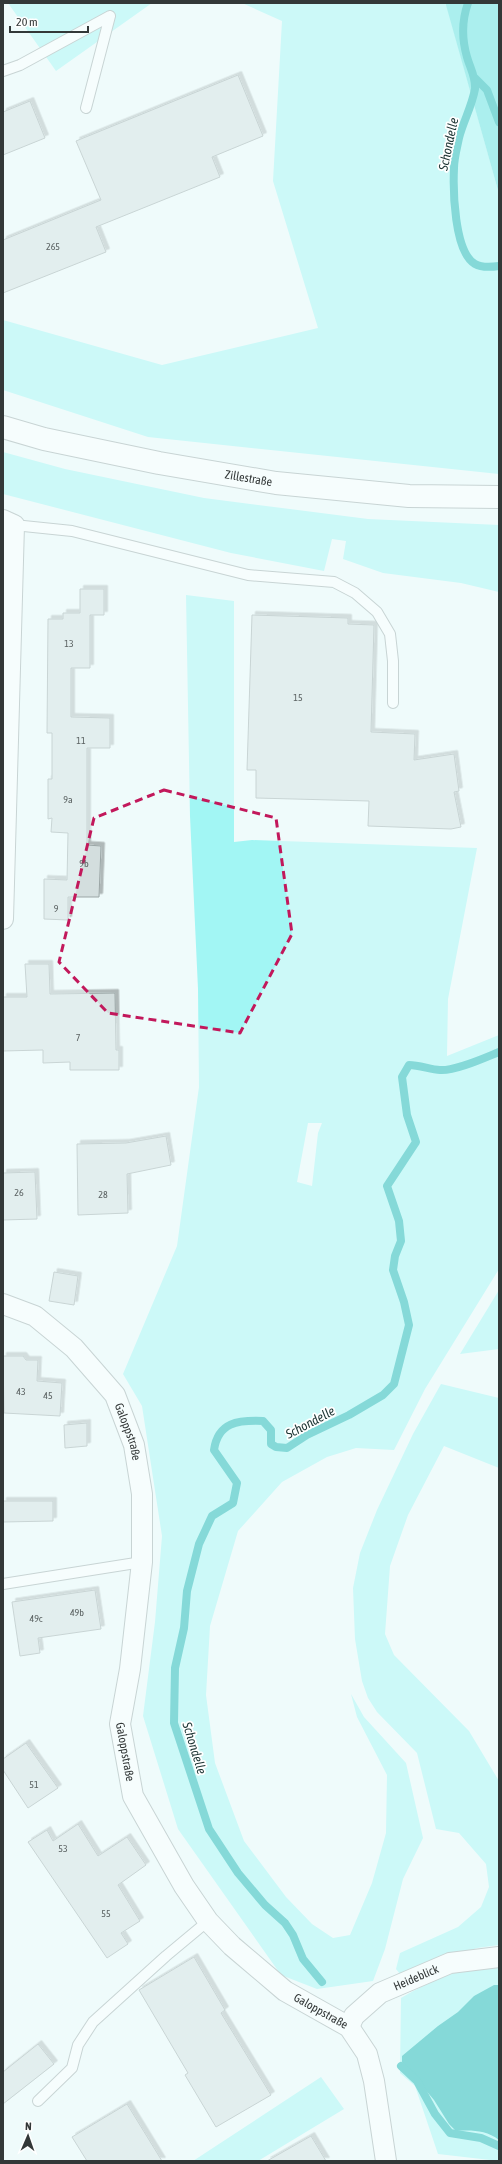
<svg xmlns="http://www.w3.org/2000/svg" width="502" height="2164" viewBox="0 0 502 2164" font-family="'Asap Condensed',sans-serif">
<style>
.green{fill:#a2f6f4;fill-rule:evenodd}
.forest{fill:#5ae0dd}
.water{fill:#05afad}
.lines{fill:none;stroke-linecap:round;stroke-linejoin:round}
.stream{stroke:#05afad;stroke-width:8}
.building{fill:#d3dede;stroke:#9ba6a6;filter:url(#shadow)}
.lane-casing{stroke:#9aa5a5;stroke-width:12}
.street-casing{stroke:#9aa5a5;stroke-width:22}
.secondary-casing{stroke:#9aa5a5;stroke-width:24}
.lane{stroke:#fff;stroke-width:10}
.street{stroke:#fff;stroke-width:20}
.secondary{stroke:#fff;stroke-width:22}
.marked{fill:none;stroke:#c2185b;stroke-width:3;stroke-dasharray:8 5;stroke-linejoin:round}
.labels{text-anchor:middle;stroke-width:3.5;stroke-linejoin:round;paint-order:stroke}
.number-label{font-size:10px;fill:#5b6262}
.street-label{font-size:12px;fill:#333838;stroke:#fff}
.water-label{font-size:13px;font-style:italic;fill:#1d3534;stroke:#fff}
</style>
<defs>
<filter id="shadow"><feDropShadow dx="3.5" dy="-3.5" stdDeviation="0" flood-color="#0004"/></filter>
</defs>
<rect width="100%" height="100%" fill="#effbfb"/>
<!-- green -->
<path class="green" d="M 8,3 L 152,3 L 56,71 Z
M 242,3 L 446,3 L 499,194 L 499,474 L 148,437 L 3,390 L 3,320 L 162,365 L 318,328 L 273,181 L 282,21 Z
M 3,452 L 65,469 L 204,498 L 368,519 L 499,525 L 499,592 L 461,583 L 383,573 L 343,559 L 346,541 L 332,539 L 324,571 L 231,553 L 3,494 Z
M 186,595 L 234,601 L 234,842 L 252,840 L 477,848 L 448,999 L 447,1056 L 499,1035 L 499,1269 L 425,1389 L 394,1450 L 356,1448 L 327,1457 L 282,1482 L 238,1531 L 210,1626 L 206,1695 L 215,1763 L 244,1841 L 286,1897 L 312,1924 L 333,1938 L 350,1935 L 372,1883 L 386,1833 L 387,1775 L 357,1717 L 351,1694 L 364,1717 L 406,1763 L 423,1838 L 403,1879 L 385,1949 L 373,1981 L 317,1989 L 281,1975 L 178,1829 L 143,1716 L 155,1622 L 162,1536 L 142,1406 L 123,1374 L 177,1246 L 199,1087 L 198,989 L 190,816 ZM 308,1123 L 322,1123 L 318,1133 L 312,1186 L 297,1182 Z
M 499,1290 L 499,1349 L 460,1354 Z
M 441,1384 L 499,1398 L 499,1468 L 444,1446 L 408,1515 L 390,1566 L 385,1634 L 394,1655 L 469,1731 L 499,1781 L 499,1945 L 477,1948 L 400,1974 L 396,1969 L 400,1953 L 458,1927 L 481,1907 L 489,1887 L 486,1864 L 459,1833 L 436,1829 L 417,1753 L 377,1712 L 368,1698 L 362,1681 L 355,1639 L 353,1588 L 360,1553 L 377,1510 L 413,1434 Z
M 499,1962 L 499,2161 L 438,2154 L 415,2086 L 400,2073 L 401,1998 C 431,1980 464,1967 499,1962 Z
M 321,2077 L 344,2109 L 258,2161 L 193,2161 Z"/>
<!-- forest -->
<path class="forest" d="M 446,3 L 499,3 L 499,194 L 446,5 Z"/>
<!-- water -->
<path class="water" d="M 494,1985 L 499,1985 L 499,2140 C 486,2130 471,2130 456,2131 L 449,2124 L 434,2100 L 402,2062 L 402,2056 L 438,2026 L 458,2012 L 474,1996 Z"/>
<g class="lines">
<!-- stream -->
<path class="stream" d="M 468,3 C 462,20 462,40 467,57 C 470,68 476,77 475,89 C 472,106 463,122 459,138 C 457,148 454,158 454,168 C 453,189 454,252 475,264 C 482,268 492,267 499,266
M 475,78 L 487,90 L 499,122
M 322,1982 L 303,1959 L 293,1935 L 285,1923 L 265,1905 L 238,1873 L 209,1829 L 174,1723 L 175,1668 L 184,1628 L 187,1591 L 199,1544 L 212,1516 L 233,1503 L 237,1483 L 214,1450 C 218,1422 238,1420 263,1421 L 271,1430 L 271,1444 L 276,1447 L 287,1448 L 307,1435 L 349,1415 L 383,1395 L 394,1384 L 409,1325 L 404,1302 L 393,1270 L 395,1256 L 401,1241 L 399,1221 L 387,1186 L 416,1142 L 407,1115 L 402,1077 L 409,1065 C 420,1065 431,1070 440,1070 C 456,1071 484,1058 499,1052
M 401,2066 L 417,2081 L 435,2114 L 450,2133 L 481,2138 L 499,2146"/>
</g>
<!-- building -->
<path class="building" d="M 238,75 L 263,136 L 212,157 L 220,177 L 96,227 L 106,252 L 3,293 L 3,240 L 101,200 L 76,141 Z
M 30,101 L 45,138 L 3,155 L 3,112 Z
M 80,589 L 104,589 L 104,615 L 90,615 L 90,668 L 71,668 L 71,717 L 110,718 L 110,748 L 87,748 L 87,845 L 101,846 L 99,897 L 68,897 L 68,920 L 44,919 L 44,879 L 67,880 L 68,833 L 51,832 L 52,818 L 48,819 L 48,779 L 52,779 L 52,733 L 47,733 L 48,619 L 63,619 L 63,613 L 80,613 Z
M 252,615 L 348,618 L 348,624 L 374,625 L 371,732 L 415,734 L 414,760 L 454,754 L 459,791 L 454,792 L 461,827 L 451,829 L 368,826 L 369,801 L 256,798 L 256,770 L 247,770 Z
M 25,964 L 49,964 L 50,994 L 115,993 L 116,1050 L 119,1050 L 119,1070 L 70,1070 L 70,1062 L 43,1063 L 43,1050 L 3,1051 L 3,997 L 27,997 Z
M 166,1136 L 171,1165 L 127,1174 L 128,1213 L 78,1215 L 77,1144 L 126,1143 Z
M 35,1172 L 37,1219 L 3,1220 L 3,1173 Z
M 54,1272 L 78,1276 L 74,1305 L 49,1301 Z
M 3,1356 L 23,1356 L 26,1360 L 38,1360 L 37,1381 L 62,1383 L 60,1416 L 4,1413 Z
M 87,1423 L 87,1446 L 65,1448 L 64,1425 Z
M 3,1501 L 53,1501 L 53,1521 L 3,1522 Z
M 95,1590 L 101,1629 L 38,1638 L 40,1653 L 20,1656 L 12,1602 Z
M 26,1743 L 58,1788 L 28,1808 L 3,1770 L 3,1759 Z
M 78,1824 L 98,1856 L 127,1837 L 146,1865 L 118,1885 L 140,1921 L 121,1933 L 128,1944 L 107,1958 L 28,1842 L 47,1830 L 53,1841 Z
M 194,1957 L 225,2010 L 221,2013 L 271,2095 L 216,2127 L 185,2075 L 188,2073 L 139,1990 Z
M 38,2044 L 54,2064 L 3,2104 L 3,2072 Z
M 127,2104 L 162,2161 L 87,2161 L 72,2137 Z
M 311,2136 L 326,2161 L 267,2161 Z"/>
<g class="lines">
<defs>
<path id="lane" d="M 3,71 L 20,65 L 110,16
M 86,108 L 110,16
M 14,525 L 72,531 L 248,575 L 334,582 L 355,593 L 377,612 L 390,634 L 393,661 L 393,703
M 3,1584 L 142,1562
M 38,2101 L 72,2068 L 78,2045 L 93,2022 L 166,1956 L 208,1921"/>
<g id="street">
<path d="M 3,520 L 14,525 L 3,919"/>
<path id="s1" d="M 3,1304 L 35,1316 L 74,1348 L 115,1395 L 134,1445 L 142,1494 L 142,1562 L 130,1669 L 120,1724 L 133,1796 L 184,1886 L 208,1921 L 232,1946 L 285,1991 L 349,2027 L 367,2054 L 374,2081 L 386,2161"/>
<path id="s2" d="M 349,2027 L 354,2016 L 380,1993 L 450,1963 L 499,1957"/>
</g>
<g id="secondary">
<path id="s3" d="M 3,427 L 44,439 L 159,463 L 276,483 L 409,496 L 499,497"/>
</g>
</defs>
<!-- lane casing -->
<use href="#lane" class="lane-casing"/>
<!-- street casing -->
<use href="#street" class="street-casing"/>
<!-- secondary casing -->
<use href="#secondary" class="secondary-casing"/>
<!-- lane -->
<use href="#lane" class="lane"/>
<!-- street -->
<use href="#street" class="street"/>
<!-- secondary -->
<use href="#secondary" class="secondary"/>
</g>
<!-- marked area -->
<path d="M0 0H502V2164H0ZM 164,790 L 276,818 L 292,934 L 240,1033 L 108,1013 L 59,962 L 94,818 Z" fill="#effbfb" fill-opacity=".55" fill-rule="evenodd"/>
<path class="marked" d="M 164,790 L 276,818 L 292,934 L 240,1033 L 108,1013 L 59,962 L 94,818 Z"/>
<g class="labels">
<!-- number labels -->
<g class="number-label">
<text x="53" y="250">265</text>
<text x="69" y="647">13</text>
<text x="298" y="701">15</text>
<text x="81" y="744">11</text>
<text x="68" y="803">9a</text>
<text x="84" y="867">9b</text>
<text x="56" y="912">9</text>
<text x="78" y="1041">7</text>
<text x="19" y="1196">26</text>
<text x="103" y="1198">28</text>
<text x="21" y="1395">43</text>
<text x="48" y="1399">45</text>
<text x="77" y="1616">49b</text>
<text x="36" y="1622">49c</text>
<text x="34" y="1788">51</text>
<text x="63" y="1852">53</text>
<text x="106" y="1917">55</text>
</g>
<!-- street labels -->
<g class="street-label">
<text dy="4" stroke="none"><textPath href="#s3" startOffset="251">Zillestraße</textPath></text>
<text dy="4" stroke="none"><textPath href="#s1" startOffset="186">Galoppstraße</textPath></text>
<text dy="4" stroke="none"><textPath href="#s1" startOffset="510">Galoppstraße</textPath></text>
<text dy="4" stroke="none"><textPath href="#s2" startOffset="86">Heideblick</textPath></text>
<text dy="4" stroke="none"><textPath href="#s1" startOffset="846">Galoppstraße</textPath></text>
</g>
<!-- water labels -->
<g class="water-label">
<text transform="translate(448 144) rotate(-78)" y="5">Schondelle</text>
<text transform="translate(310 1422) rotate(-28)" y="5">Schondelle</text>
<text transform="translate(195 1748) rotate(73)" y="5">Schondelle</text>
</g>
</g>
<!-- border -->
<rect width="502" height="2164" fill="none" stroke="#333838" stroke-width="8"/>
<!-- north arrow -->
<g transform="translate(28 2136) rotate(2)" stroke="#ffffff" stroke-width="3" paint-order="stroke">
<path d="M0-3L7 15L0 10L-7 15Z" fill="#333838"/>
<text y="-6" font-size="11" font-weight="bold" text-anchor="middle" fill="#333838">N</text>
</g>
<!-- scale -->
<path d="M10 26v6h78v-6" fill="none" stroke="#333838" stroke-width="2"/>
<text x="16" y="26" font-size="12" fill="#333838" stroke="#ffffff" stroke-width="3" paint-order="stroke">20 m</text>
</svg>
